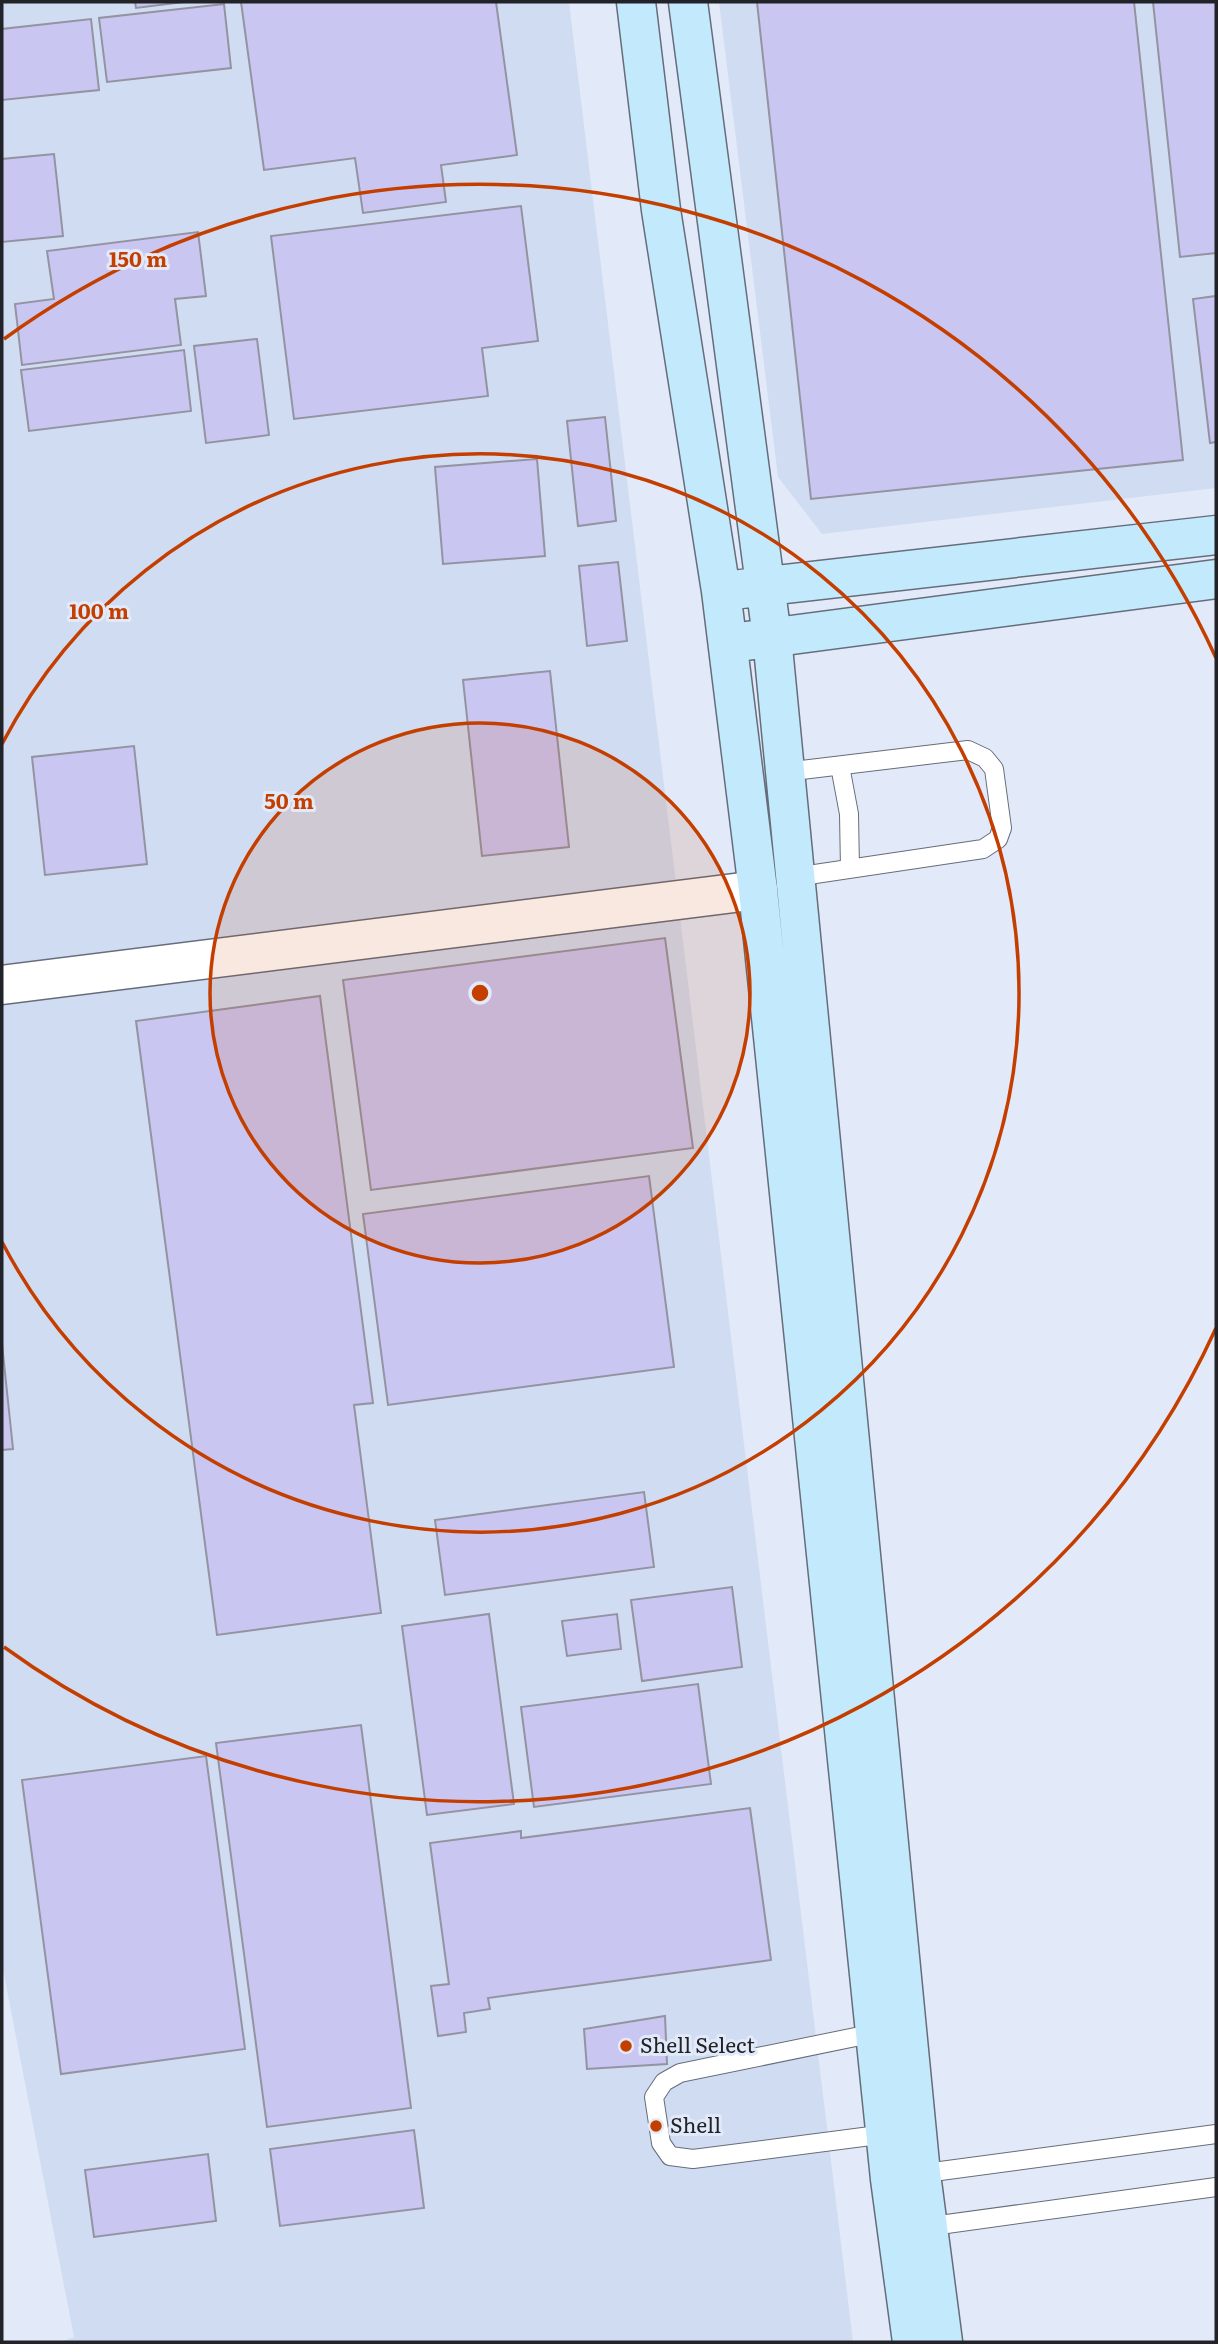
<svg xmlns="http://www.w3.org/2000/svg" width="1218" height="2344" viewBox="0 0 1218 2344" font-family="Literata,serif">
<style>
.built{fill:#d0dcf1}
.building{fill:#cac6f2;stroke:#9493a1;stroke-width:2}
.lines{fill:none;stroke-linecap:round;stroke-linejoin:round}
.service-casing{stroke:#666d79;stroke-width:20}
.tertiary-casing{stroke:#666d79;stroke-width:41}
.secondary-casing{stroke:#666d79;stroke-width:41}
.service{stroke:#fff;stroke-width:18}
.tertiary{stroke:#fff;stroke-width:38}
.secondary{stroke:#c3e9fc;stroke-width:38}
.ring{fill:none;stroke:#c43e00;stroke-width:3.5}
.poi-dot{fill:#c43e00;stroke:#e2eaf9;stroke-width:2.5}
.labels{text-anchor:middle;stroke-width:6;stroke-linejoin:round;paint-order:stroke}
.poi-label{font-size:21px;fill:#212329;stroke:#e2eaf9;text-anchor:start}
.centre{fill:#c43e00;stroke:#e2eaf9;stroke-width:3.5}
.ring-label{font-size:21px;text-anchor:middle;font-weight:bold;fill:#c43e00;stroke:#e2eaf9;stroke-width:6;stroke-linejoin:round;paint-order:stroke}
</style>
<rect width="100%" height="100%" fill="#e2eaf9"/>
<!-- built -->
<path class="built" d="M 2,2 L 569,2 L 853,2342 L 61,2342 L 74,2337 L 2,1964 Z
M 719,2 L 1216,2 L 1216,488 L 822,534 L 778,477 Z"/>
<!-- building -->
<path class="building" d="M 135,2 L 184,2 L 136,8 Z
M 241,2 L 496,2 L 517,155 L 441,165 L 446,202 L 363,213 L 355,158 L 264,170 Z
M 757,2 L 1134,2 L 1183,460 L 811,499 Z
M 1153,2 L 1216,2 L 1216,253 L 1180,257 Z
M 224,4 L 231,68 L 107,82 L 99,18 Z
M 91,19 L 99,90 L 2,100 L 2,29 Z
M 54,154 L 63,236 L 2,242 L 2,159 Z
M 521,206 L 538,341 L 482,348 L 488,396 L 294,419 L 271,236 Z
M 198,232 L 206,296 L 175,299 L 181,345 L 22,365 L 15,304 L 54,299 L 47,251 Z
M 1216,296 L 1216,442 L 1210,443 L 1193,299 Z
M 257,339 L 269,435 L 206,443 L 194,346 Z
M 184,350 L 191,411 L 29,431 L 21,370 Z
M 605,417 L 616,521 L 578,526 L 567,421 Z
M 537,459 L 545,556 L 443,564 L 435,467 Z
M 618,562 L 627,641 L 587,646 L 579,566 Z
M 550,671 L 569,847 L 482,856 L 463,680 Z
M 134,746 L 147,864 L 45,875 L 32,757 Z
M 665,938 L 693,1148 L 371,1190 L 343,980 Z
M 320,996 L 373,1403 L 354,1405 L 381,1613 L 217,1635 L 136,1021 Z
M 649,1176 L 674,1367 L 388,1405 L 363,1214 Z
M 2,1344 L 13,1449 L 2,1450 Z
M 644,1492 L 654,1567 L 445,1595 L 435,1520 Z
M 732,1587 L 742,1667 L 642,1681 L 631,1600 Z
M 489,1614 L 514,1804 L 427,1815 L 402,1626 Z
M 617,1614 L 621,1649 L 567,1656 L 562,1621 Z
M 698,1684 L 711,1784 L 534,1807 L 521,1707 Z
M 361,1725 L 411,2108 L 267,2127 L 216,1743 Z
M 206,1756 L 245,2049 L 61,2074 L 22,1780 Z
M 750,1808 L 771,1960 L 488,1998 L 490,2009 L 464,2013 L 466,2032 L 438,2036 L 431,1986 L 449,1984 L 430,1843 L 521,1831 L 521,1838 Z
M 665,2016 L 667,2064 L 587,2069 L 584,2029 Z
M 414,2130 L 424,2208 L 280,2226 L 270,2149 Z
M 208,2154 L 216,2221 L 94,2237 L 85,2170 Z"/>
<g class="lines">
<defs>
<path id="service" d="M 840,766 L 849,814 L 850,869
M 785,772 L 968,750 L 985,758 L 994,769 L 1002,828 L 998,839 L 983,849 L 795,877
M 875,2033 L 680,2073 L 664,2082 L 654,2097 L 661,2143 L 670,2156 L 693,2159 L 886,2134
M 918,2174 L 1216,2134
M 925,2227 L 1216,2187"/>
<path id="tertiary" d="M 2,985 L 758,890"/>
<path id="secondary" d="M 636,2 L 661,210 L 721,591 L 758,890 L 890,2179 L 912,2342
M 688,2 L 772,637 L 921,2174 L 943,2342
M 741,589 L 1216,535
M 746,641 L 1216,579"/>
</defs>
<!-- service casing -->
<use href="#service" class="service-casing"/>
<!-- tertiary casing -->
<use href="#tertiary" class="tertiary-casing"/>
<!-- secondary casing -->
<use href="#secondary" class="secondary-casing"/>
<!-- service -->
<use href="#service" class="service"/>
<!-- tertiary -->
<use href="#tertiary" class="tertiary"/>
<!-- secondary -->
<use href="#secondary" class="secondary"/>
</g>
<!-- distance rings -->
<circle cx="480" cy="993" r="270" fill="#c43e00" fill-opacity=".12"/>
<g class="ring">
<circle cx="480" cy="993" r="270"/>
<path d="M2 744A539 539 0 1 1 2 1242"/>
<path d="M1216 1328A809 809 0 0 1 4 1647M4 339A809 809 0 0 1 1216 658"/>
</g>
<!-- markers -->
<g class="poi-dot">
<circle cx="626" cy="2046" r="7"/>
<circle cx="656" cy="2126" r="7"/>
</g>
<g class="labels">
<!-- poi labels -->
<g class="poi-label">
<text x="640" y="2053">Shell Select</text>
<text x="670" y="2133">Shell</text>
</g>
</g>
<circle cx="480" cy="993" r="10" class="centre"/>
<g class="ring-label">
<text x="138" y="267">150 m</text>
<text x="99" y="619">100 m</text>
<text x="289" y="809">50 m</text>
</g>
<!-- border -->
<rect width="1218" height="2344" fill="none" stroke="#212329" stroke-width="7"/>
</svg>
